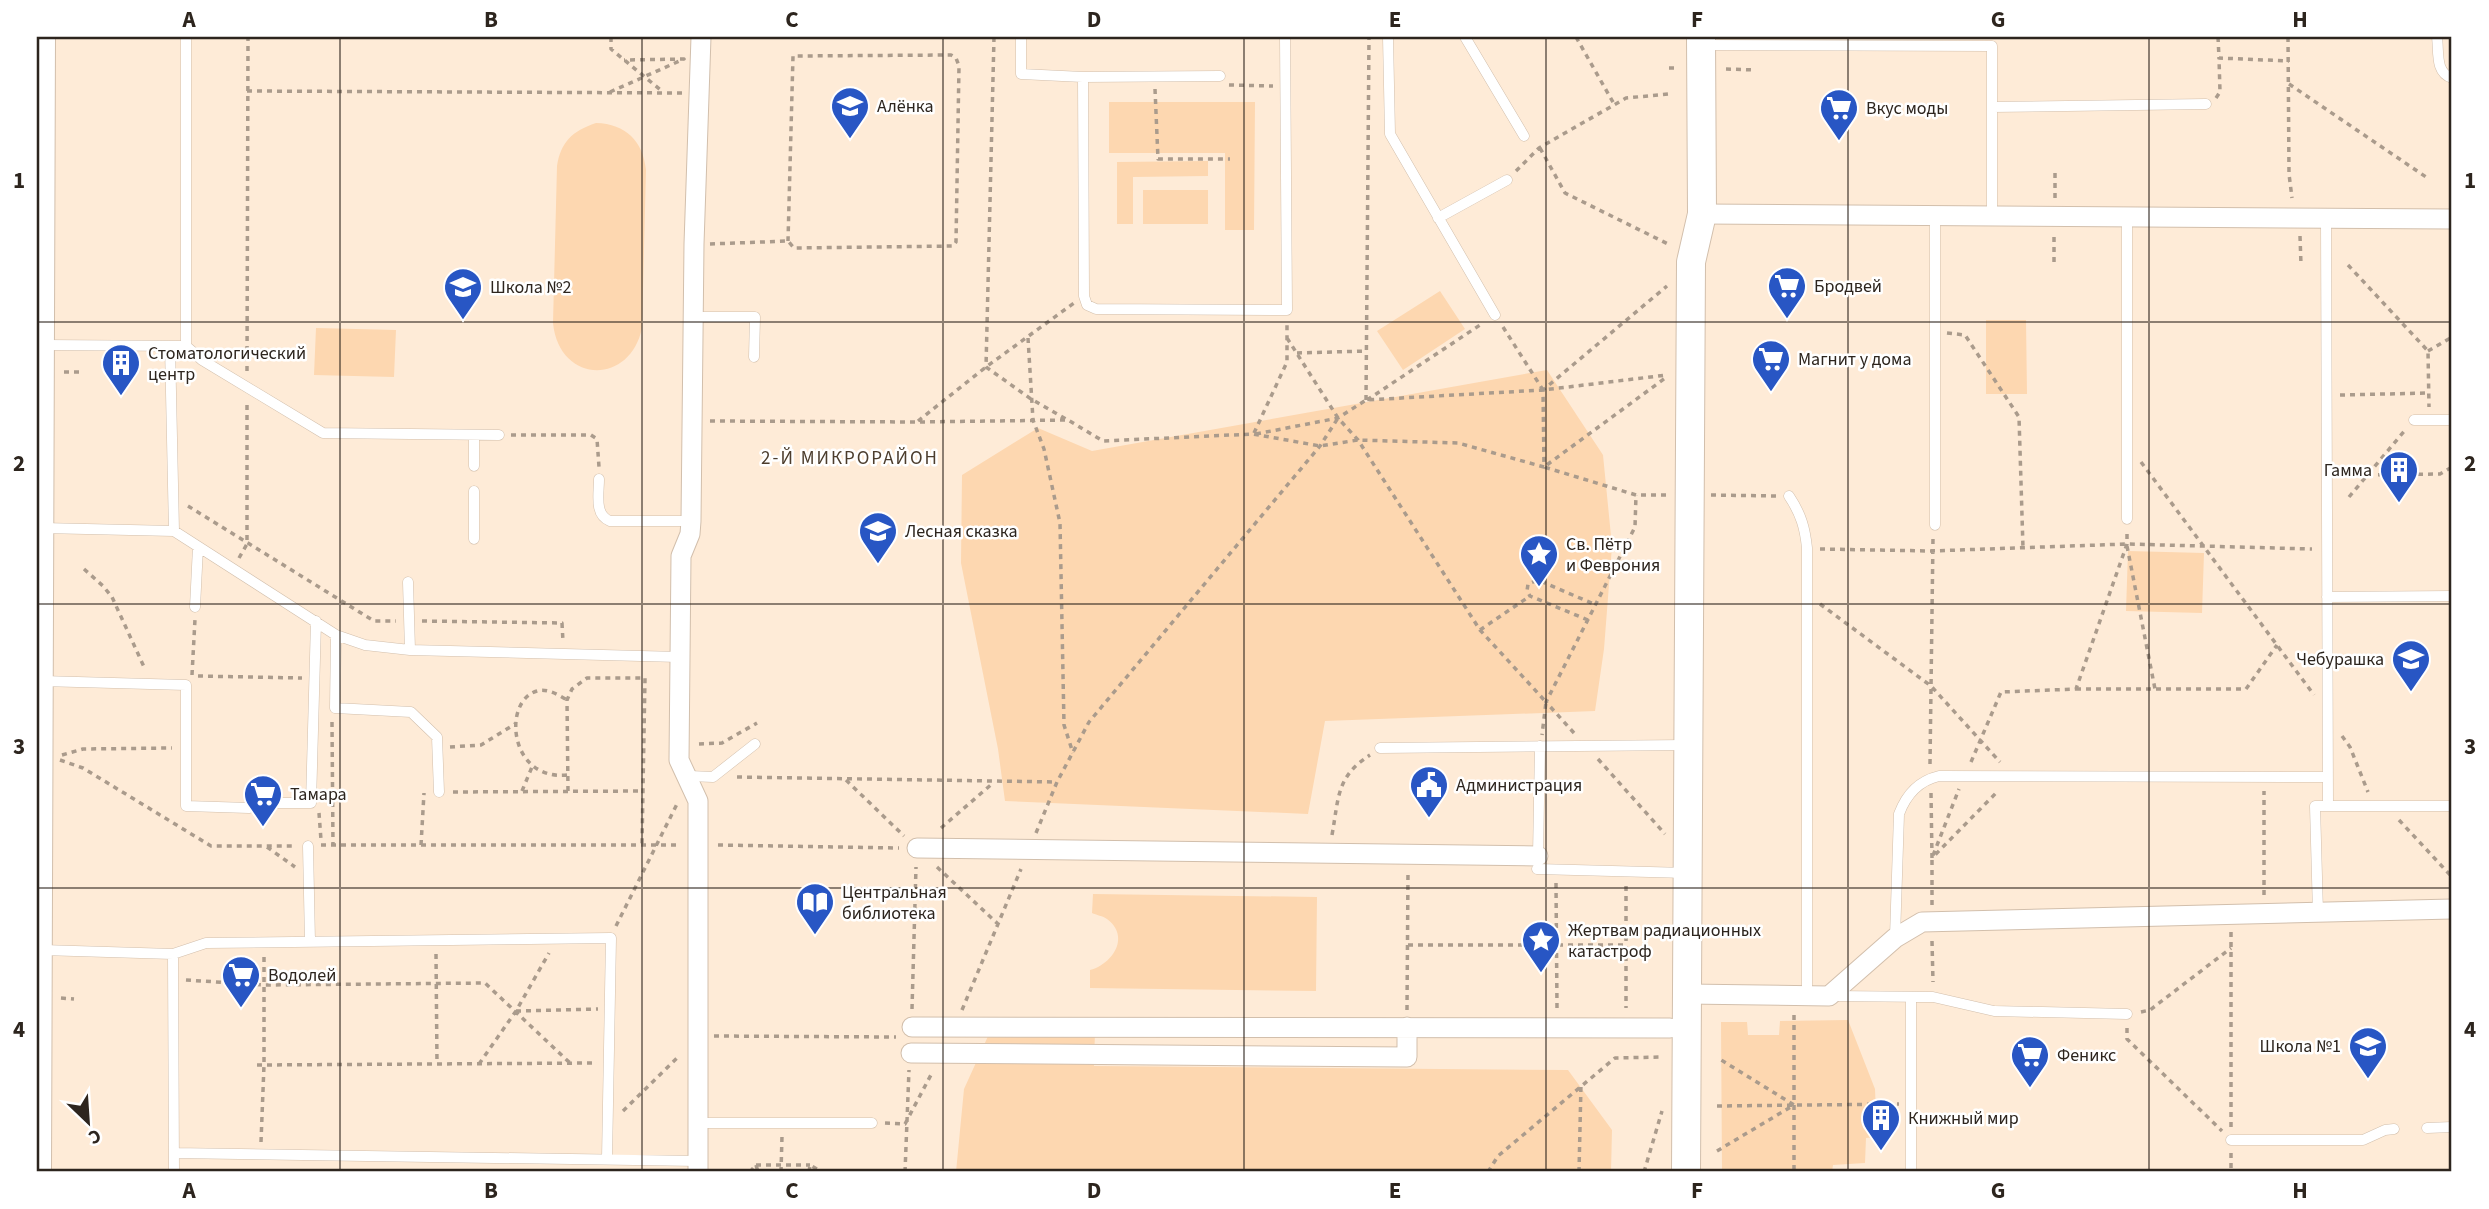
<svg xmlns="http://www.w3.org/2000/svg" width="2489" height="1209" viewBox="0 0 2489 1209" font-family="'Source Sans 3',sans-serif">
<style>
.green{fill:#fdd7b0}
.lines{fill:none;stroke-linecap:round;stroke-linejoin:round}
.lane-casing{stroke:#d2bfac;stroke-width:11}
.street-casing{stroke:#d2bfac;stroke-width:21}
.secondary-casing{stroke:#d2bfac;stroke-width:30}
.path{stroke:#aa9b8c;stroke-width:3.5;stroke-dasharray:5 5;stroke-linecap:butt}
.lane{stroke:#fff;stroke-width:10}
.street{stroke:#fff;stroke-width:19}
.secondary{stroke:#fff;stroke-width:28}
.grid{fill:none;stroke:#2d251e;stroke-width:2;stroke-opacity:0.55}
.labels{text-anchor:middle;stroke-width:5;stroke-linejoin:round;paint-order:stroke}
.poi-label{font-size:18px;fill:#2d251e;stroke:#fff;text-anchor:start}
.neighbourhood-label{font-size:19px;letter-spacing:2px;fill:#4c3d2d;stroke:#fff}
.neatline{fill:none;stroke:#2d251e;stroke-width:2.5}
.grid-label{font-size:23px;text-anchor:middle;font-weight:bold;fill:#2d251e}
</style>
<rect width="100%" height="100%" fill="#feebd7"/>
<!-- green -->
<path class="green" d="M 1109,102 L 1255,102 L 1254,230 L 1225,230 L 1225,153 L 1109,153 Z
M 596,123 C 626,124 643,141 646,170 L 642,328 C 630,386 559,384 553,323 L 557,166 C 561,142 572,131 596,123 Z
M 1208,161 L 1208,176 L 1133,177 L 1133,224 L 1117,224 L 1117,162 Z
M 1143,190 L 1208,190 L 1208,224 L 1143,224 Z
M 1440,291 L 1465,329 L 1403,370 L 1377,331 Z
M 1986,320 L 2026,320 L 2027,394 L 1986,394 Z
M 316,328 L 396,330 L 394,377 L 314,375 Z
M 1547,370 L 1603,455 L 1612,546 L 1604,649 L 1595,711 L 1325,721 L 1308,814 L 1005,801 L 998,749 L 961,563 L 962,475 L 1038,428 L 1092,451 Z
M 2128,551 L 2204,553 L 2202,613 L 2126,611 Z
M 1093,894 L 1317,897 L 1316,991 L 1090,988 L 1090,970 C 1112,964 1131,937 1107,919 C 1103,916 1096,915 1092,913 Z
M 1848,1020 L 1875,1089 L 1877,1137 L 1866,1138 L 1865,1163 L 1833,1165 L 1832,1172 L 1722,1172 L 1721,1022 L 1747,1022 L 1748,1035 L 1779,1035 L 1780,1021 Z
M 1095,1031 L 1094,1066 L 1568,1070 L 1612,1130 L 1611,1172 L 956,1172 L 964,1089 L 989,1034 Z"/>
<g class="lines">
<defs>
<path id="lane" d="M 1021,37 L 1021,74 L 1083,77 L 1220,76
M 1388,37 L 1390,134 L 1495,315
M 1465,37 L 1524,136
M 2437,37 C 2439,52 2435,73 2452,78
M 1705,45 L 1992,46 L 1992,216
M 1083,77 L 1084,296 L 1087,305 L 1096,309 L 1287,310 L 1285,37
M 1992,107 L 2206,104
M 1438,218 L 1507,180
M 2326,219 L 2328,806 L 2452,806
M 693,317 L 755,317 L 754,357
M 44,345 L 186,346 L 186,37
M 170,346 L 174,531
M 186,346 L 202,360 L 323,433 L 499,435
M 2414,420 L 2452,420
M 474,435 L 474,466
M 599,479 C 599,494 594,515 610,521 L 691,521
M 474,491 L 474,539
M 1789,496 C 1801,514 1805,528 1807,548 L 1807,995
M 2127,519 L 2127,216
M 1935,525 L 1935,215
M 42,528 L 174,531 L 336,635 L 365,645 L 410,650 L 679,657
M 408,582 L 410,650
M 2327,597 L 2452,596
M 195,607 L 198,547
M 336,635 L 335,708 L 411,712 L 437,737 L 439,792
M 41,681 L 186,685 L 186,806 L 249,808 L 264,803 L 311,803 L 316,621
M 1380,748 L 1687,745
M 689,776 L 713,777 L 755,744
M 308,846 L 310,942
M 1538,856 L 1540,746
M 1537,869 L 1687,873
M 2318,913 L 2315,806 L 2328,806
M 1895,937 L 1899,814 C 1906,795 1918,781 1939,776 L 2327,777
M 42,950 L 173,954 L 174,1172
M 173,954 L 206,943 L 611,938 L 607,1159
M 1833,996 L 1933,997 L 1994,1011 L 2127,1014
M 1911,997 L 1911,1172
M 698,1123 L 872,1123
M 2427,1128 L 2452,1127
M 2231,1140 L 2363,1140 L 2385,1130 L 2394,1129
M 174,1153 L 698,1161"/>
<path id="street" d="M 1702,214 L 2452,219
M 917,848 L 1538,856
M 1687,994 L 1829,996 L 1895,938 L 1922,922 L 2452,909
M 912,1027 L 1670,1028
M 911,1053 L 1407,1057 L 1407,1027
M 698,1172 L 698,801 L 679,760 L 681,556 L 690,534 L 691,521 L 694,244 L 701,37"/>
<path id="secondary" d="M 37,1172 L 41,37
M 1686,1172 L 1691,262 L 1702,214 L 1701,37"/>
</defs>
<!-- lane casing -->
<use href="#lane" class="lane-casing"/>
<!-- street casing -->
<use href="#street" class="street-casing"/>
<!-- secondary casing -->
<use href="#secondary" class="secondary-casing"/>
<!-- path -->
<path class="path" d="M 611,37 L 611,49 L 663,92
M 994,37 L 986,367 L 1031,399 L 1066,419
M 1576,37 L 1614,104
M 2218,37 L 2219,58 L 2289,61
M 2288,37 L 2289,174 L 2292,198
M 1669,68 L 1674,68
M 1726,69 L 1755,70
M 2289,84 L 2426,177
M 1229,85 L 1273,86
M 1155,89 L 1158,159 L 1230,159
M 247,91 L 682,93
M 610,92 L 684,59 L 624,60
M 2216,98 L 2220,92 L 2219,58
M 1540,148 L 1565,193 L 1668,244
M 1516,171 L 1539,148 L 1626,98 L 1669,94
M 2055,198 L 2055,169
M 2300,236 L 2301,265
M 710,244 L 788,241 L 794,248 L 953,246 L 956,242 L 959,66 L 956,58 L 951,55 L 793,56 L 788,241
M 2054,262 L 2054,235
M 2348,265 L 2428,351 L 2429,407
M 1503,327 L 1543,390
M 1947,333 L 1965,335 L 2019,417 L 2023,548
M 1028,338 L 1033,420 L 1044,449 L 1060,523 L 1064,725 L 1073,753
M 1287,338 L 1338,418 L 1358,440 L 1480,630 L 1546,702 L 1542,735
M 2428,351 L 2452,337
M 1297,353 L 1367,351
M 247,371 L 248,37
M 64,372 L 83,372
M 2340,395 L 2429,393
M 1366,400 L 1369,37
M 1367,400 L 1483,323
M 710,421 L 916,422 L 1068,420 L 1103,441 L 1253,434 L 1320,446 L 1358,440 L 1458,443 L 1544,467 L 1543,390 L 1667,286
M 918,421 L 986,367 L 1074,303
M 1254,433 L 1287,362 L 1287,323
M 1256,434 L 1338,418 L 1366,400 L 1543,390 L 1667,375
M 511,435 L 591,435 L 597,439 L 599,467
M 2141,462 L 2314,695
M 2368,475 L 2440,474 L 2452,467
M 1666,495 L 1636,495 L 1544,467 L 1668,376
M 1711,495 L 1776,496
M 2349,497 L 2406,429
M 188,506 L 374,621 L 396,621
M 2127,546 L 2155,689
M 1820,549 L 1931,551 L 2127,544 L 2312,549
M 239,558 L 247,544 L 247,403
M 84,569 L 103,586 L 112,597 L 145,669
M 1820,604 L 1931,686 L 2000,762
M 1588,620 L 1530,596 L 1527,591 L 1528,584 L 1538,580 L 1596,605
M 422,621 L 562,623 L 563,642
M 1480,630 L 1530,596
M 192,675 L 195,619
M 198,676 L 302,678
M 2076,689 L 2246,689 L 2277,645
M 332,722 L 333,846
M 1574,733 L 1546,702 L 1635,527 L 1636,495
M 2342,736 L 2350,747 L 2368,792
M 699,744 L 722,743 L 757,723
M 450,747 L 481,745 L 515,724
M 62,755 L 83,749 L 172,748
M 1598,759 L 1665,834
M 60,760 L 83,768 L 211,846 L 296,846
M 1971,762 L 2001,692 L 2076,689 L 2127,544 L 2127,532
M 1930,764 L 1933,538
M 567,775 C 509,781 502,701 537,691 C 547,688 559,695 567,700
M 737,777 L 1057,782
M 846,780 L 904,836
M 522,791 L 532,767
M 568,791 L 567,700 L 572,689 L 587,678 L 645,678 L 642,845
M 453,792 L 643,791
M 1931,793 L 1932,858 L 1998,791
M 319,813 L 321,840
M 2399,820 L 2452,877
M 941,828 L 993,783
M 1036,833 L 1057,782 L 1089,722 L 1320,446 L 1338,418
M 1332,835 C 1339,797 1336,777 1370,755
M 321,845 L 681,845
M 421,845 L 424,793
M 718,845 L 899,848
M 267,847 L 295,867
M 937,867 L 998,924
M 1556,883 L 1557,1008
M 1626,886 L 1626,1008
M 2264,895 L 2264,791
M 1932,905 L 1932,858 L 1959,789
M 616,926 L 678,802
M 2231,932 L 2231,1128
M 1932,941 L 1933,982
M 1408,945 L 1626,945
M 436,954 L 437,1064
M 186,980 L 265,985 L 485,983 L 570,1063
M 61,998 L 74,999
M 912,1009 L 916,867
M 962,1010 L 1021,869
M 1407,1010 L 1408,871
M 516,1011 L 598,1009
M 2141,1012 L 2150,1010 L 2231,948
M 1794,1015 L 1794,1172
M 2127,1028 L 2127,1039 L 2222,1131
M 714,1036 L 896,1037
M 479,1064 L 516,1011 L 549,953
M 257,1065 L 597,1063
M 1717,1106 L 1899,1104
M 623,1111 L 680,1055
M 885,1123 L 905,1124 L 933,1071
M 261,1142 L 264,1065 L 264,954
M 1717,1151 L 1794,1105 L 1718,1058
M 2231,1153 L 2231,1172
M 756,1165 L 810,1165
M 756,1165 L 758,1172
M 750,1172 L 756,1165
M 781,1172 L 782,1136
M 809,1172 L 810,1165 L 822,1172
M 905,1172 L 909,1070
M 1488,1172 L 1498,1156 L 1615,1058 L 1662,1057
M 1579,1172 L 1581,1084
M 1644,1172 L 1662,1111"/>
<!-- lane -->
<use href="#lane" class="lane"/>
<!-- street -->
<use href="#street" class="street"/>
<!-- secondary -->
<use href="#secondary" class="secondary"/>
</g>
<!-- grid -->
<path class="grid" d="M 340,37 L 340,1172M 642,37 L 642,1172M 943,37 L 943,1172M 1244,37 L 1244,1172M 1546,37 L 1546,1172M 1848,37 L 1848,1172M 2149,37 L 2149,1172M 37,322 L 2452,322M 37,604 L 2452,604M 37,888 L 2452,888"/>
<!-- icons -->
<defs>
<symbol id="school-pin" viewBox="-11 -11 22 30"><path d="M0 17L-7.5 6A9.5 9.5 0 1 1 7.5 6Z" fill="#2856c4" stroke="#fff"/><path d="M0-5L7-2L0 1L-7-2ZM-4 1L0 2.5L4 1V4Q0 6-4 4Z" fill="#fff"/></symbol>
<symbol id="supermarket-pin" viewBox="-11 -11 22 30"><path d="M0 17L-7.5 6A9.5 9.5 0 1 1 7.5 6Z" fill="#2856c4" stroke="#fff"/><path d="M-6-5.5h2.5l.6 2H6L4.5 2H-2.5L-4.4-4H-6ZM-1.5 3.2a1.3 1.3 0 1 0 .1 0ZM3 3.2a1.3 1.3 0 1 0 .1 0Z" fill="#fff"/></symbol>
<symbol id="building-pin" viewBox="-11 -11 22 30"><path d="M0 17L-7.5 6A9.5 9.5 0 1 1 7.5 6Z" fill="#2856c4" stroke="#fff"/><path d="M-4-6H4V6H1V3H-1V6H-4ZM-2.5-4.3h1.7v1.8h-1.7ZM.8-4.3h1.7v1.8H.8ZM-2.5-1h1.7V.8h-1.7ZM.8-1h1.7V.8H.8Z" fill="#fff"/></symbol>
<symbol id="sight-pin" viewBox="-11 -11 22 30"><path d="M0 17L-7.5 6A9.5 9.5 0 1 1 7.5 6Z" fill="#2856c4" stroke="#fff"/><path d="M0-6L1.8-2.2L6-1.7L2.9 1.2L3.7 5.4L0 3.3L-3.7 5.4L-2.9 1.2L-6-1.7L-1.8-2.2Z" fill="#fff"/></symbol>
<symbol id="civic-pin" viewBox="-11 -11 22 30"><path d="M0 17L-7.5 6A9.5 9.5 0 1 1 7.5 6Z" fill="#2856c4" stroke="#fff"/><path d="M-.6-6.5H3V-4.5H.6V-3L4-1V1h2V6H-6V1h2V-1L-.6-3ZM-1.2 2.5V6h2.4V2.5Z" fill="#fff"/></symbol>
<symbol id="library-pin" viewBox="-11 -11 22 30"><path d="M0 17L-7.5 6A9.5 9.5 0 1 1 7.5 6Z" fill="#2856c4" stroke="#fff"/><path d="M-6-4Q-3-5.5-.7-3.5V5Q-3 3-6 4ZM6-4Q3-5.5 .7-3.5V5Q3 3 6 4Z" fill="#fff"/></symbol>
</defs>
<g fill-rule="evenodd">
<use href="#school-pin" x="828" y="84" width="44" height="60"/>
<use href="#supermarket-pin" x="1817" y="86" width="44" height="60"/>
<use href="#supermarket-pin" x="1765" y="264" width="44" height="60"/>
<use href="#school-pin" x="441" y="265" width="44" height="60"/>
<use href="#supermarket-pin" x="1749" y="337" width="44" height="60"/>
<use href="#building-pin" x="99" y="341" width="44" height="60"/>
<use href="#building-pin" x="2377" y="448" width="44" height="60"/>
<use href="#school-pin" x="856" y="509" width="44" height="60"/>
<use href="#sight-pin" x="1517" y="532" width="44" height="60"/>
<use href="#school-pin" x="2389" y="637" width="44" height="60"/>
<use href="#civic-pin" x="1407" y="763" width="44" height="60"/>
<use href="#supermarket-pin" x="241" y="772" width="44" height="60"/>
<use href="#library-pin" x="793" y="880" width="44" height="60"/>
<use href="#sight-pin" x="1519" y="918" width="44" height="60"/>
<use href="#supermarket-pin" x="219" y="953" width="44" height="60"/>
<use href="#school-pin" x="2346" y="1024" width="44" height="60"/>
<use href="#supermarket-pin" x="2008" y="1033" width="44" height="60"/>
<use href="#building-pin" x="1859" y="1096" width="44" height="60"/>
</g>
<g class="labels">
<!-- poi labels -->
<g class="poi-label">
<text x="877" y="112">Алёнка</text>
<text x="1866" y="114">Вкус моды</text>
<text x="1814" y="292">Бродвей</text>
<text x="490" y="293">Школа №2</text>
<text x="148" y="359">Стоматологический<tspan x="148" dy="21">центр</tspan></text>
<text x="1798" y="365">Магнит у дома</text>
<text x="2372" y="476" text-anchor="end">Гамма</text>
<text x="905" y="537">Лесная сказка</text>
<text x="1566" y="550">Св. Пётр<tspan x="1566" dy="21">и Феврония</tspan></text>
<text x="2384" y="665" text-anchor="end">Чебурашка</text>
<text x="1456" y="791">Администрация</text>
<text x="290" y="800">Тамара</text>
<text x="842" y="898">Центральная<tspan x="842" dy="21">библиотека</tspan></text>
<text x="1568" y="936">Жертвам радиационных<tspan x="1568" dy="21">катастроф</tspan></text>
<text x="268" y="981">Водолей</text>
<text x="2341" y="1052" text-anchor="end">Школа №1</text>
<text x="2057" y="1061">Феникс</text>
<text x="1908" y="1124">Книжный мир</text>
</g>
<!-- neighbourhood labels -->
<g class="neighbourhood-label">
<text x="850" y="464">2-Й МИКРОРАЙОН</text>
</g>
</g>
<!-- border -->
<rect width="2489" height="1209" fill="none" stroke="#ffffff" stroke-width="77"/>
<!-- north arrow -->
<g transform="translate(88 1122) rotate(155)" stroke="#ffffff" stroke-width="5" paint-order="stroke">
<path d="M0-5L12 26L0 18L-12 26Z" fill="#2d251e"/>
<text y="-10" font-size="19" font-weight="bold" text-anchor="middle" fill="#2d251e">С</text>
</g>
<rect x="38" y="38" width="2412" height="1132" class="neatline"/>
<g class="grid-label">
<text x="189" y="27">A</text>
<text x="491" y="27">B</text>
<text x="792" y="27">C</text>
<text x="1094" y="27">D</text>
<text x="1395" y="27">E</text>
<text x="1697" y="27">F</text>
<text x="1998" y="27">G</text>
<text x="2300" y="27">H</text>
<text x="19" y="188">1</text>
<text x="2470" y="188">1</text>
<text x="19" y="471">2</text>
<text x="2470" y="471">2</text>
<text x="19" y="754">3</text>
<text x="2470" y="754">3</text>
<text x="19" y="1037">4</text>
<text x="2470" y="1037">4</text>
<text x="189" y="1198">A</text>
<text x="491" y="1198">B</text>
<text x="792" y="1198">C</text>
<text x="1094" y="1198">D</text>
<text x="1395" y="1198">E</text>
<text x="1697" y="1198">F</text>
<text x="1998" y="1198">G</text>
<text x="2300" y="1198">H</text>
</g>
</svg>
